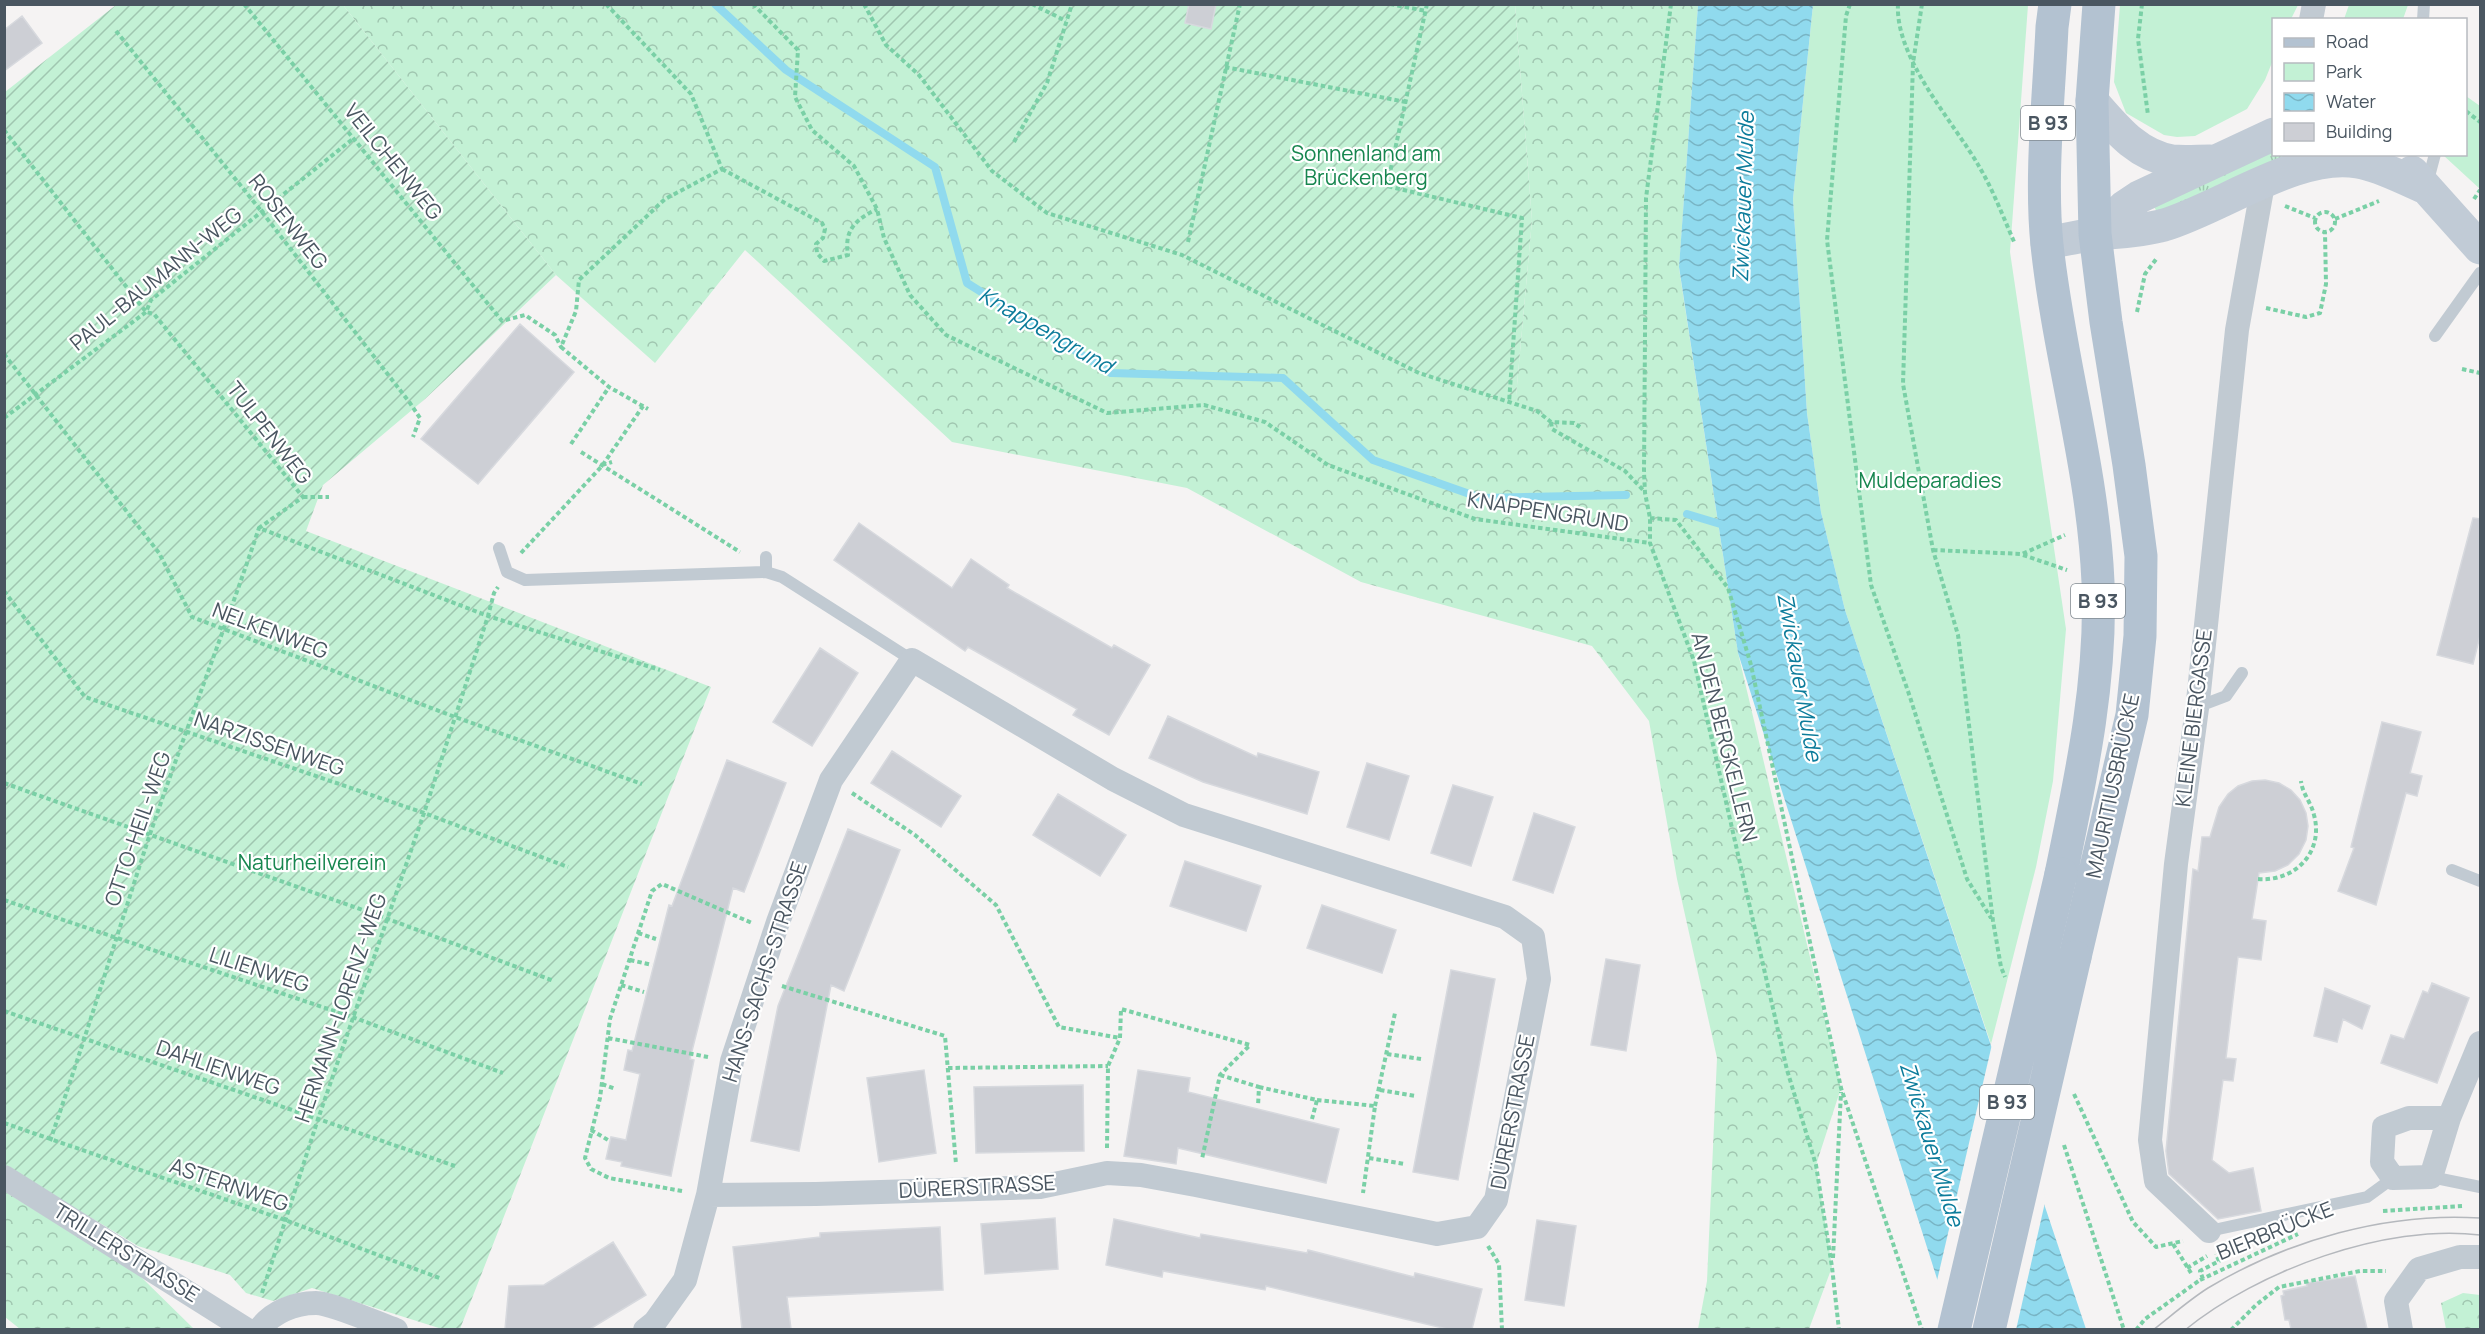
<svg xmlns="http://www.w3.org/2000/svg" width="2485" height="1334" viewBox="0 0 2485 1334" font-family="Manrope,sans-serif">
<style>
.grass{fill:url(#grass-tufts)}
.forest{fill:url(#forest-crowns)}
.park{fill:#c3f1d5}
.garden{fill:url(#garden-furrows)}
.water{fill:url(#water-waves)}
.pier{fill:#f5f3f3}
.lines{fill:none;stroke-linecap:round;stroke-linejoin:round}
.stream{stroke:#90daee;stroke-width:8}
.building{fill:#cdcfd5;stroke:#d7d9de;stroke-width:1.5}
.path{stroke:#7ad0a6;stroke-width:4;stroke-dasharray:4.5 3;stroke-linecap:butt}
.lane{stroke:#c1cad2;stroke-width:12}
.street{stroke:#c1cad2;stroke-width:24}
.secondary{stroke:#c1cbd6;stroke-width:33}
.primary{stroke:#b3c2d1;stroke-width:33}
.tram{stroke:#b5b8bd;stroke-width:1.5}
.path-bridge{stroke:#7ad0a6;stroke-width:4;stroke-dasharray:4.5 3;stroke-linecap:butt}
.primary-bridge{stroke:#b3c2d1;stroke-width:33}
.labels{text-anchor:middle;stroke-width:4.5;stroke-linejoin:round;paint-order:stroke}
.shield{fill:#fff;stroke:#808990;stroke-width:1.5}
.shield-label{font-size:20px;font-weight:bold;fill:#4a5661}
.park-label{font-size:21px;fill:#17864f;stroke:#fff}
.street-label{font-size:21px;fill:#4a5661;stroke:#fff}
.water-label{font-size:22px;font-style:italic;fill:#0c7c9b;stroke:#fff}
</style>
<defs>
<pattern id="grass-tufts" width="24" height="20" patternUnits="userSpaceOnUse" patternTransform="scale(1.5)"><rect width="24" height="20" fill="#c3f1d5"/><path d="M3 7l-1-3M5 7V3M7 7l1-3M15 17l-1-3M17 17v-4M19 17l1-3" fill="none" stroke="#a0c6b0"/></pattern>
<pattern id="forest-crowns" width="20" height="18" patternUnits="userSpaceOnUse" patternTransform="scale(1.5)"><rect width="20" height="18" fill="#c3f1d5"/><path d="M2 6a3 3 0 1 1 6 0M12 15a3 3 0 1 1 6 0" fill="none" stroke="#a0c6b0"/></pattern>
<pattern id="garden-furrows" width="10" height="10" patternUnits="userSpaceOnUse" patternTransform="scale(1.5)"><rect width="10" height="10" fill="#c3f1d5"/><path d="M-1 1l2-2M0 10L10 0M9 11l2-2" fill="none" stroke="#a0c6b0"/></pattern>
<pattern id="water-waves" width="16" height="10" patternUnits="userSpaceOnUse" patternTransform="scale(1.5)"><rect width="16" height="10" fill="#90daee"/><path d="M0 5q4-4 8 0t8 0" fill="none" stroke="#78b4c4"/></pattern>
</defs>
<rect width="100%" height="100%" fill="#f5f3f3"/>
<!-- grass -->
<path class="grass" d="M 2273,147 L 2274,154 L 2315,155 L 2159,216 L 2151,201 Z"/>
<!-- forest -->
<path class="forest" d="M 343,5 L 864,5 L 886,45 L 919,75 L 992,171 L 1047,213 L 1182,255 L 1419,373 L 1486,396 L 1516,396 L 1532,220 L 1515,5 L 1698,5 L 1679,268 L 1738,653 L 1841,1088 L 1816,1165 L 1832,1267 L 1809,1329 L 1698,1329 L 1707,1281 L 1717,1058 L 1677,879 L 1649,721 L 1592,646 L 1361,582 L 1187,488 L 952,442 L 745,250 L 655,363 L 556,275 Z
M 4,1191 L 137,1273 L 194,1329 L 20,1329 L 5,1317 Z
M 2463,1293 L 2480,1295 L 2480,1329 L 2446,1329 L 2441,1303 Z"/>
<!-- park -->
<path class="park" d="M 1813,5 L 2028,5 L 2010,252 L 2066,629 L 2053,781 L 2036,867 L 1991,1044 L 1845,610 L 1821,512 L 1807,413 L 1793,199 Z
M 2120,5 L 2120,4 L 2298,5 L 2291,19 L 2274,20 L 2273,60 L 2265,80 L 2247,109 L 2195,136 L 2177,137 L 2164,135 L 2126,113 L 2114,82 Z
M 2349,5 L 2349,4 L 2408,5 L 2403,19 L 2344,19 Z
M 2466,96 L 2480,106 L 2480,189 L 2443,155 L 2466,154 Z"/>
<!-- garden -->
<path class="garden" d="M 116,5 L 343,5 L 556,275 L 425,399 L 323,485 L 306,531 L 711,687 L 460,1329 L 442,1329 L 312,1288 L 273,1301 L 246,1293 L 230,1275 L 138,1246 L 5,1166 L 5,92 Z
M 864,5 L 1515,5 L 1532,220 L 1516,396 L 1486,396 L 1419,373 L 1182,255 L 1047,213 L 992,171 L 919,75 L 886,45 Z"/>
<!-- water -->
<path class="water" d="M 1698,5 L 1813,5 L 1793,199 L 1807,413 L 1821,512 L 1845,610 L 2086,1329 L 1953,1329 L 1738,653 L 1679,267 Z"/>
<!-- pier -->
<path class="pier" d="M 1993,1040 L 2046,1198 L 2016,1330 L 1950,1330 L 1936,1285 Z"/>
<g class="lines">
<!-- stream -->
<path class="stream" d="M 715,4 L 786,70 L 935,167 L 967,283 L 1111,373 L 1283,378 L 1373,460 L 1481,498 L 1626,495
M 1687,514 L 1727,526"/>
</g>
<!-- building -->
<path class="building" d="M 1189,4 L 1216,4 L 1211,29 L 1185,23 Z
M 22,16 L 42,43 L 4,71 L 4,30 Z
M 520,324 L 574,372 L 478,484 L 421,439 Z
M 2473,518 L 2481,519 L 2481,632 L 2473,664 L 2437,655 Z
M 859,523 L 952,588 L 971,559 L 1009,585 L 1007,588 L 1112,648 L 1114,645 L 1150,665 L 1109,735 L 1073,715 L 1077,709 L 968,647 L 965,651 L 834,560 Z
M 820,648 L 858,673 L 812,746 L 773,722 Z
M 1168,716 L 1257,757 L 1258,753 L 1319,772 L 1307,814 L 1203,782 L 1149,758 Z
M 2382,722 L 2421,732 L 2410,773 L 2422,776 L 2417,796 L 2406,793 L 2376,905 L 2338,891 L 2354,848 L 2351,847 Z
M 892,751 L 961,796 L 941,827 L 871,783 Z
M 727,760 L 786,783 L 744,892 L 733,888 L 690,1059 L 694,1060 L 671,1176 L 621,1166 L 622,1162 L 606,1159 L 611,1137 L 626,1140 L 640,1074 L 624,1070 L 628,1050 L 632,1051 L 669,905 L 672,906 Z
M 1367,763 L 1409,776 L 1389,840 L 1347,827 Z
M 2265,780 L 2279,783 L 2291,790 L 2300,800 L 2306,813 L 2308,826 L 2306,840 L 2299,854 L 2288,865 L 2275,871 L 2259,873 L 2252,919 L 2266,921 L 2261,960 L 2238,957 L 2226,1058 L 2236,1059 L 2233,1081 L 2223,1080 L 2212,1160 L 2229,1173 L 2253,1168 L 2261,1211 L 2218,1219 L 2169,1174 L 2166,1151 L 2193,869 L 2198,871 L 2202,837 L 2210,837 L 2219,807 L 2228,794 L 2238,786 L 2252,781 Z
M 1453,785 L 1493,797 L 1471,866 L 1431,853 Z
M 1058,794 L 1126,835 L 1100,876 L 1033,835 Z
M 1534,813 L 1575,827 L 1553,893 L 1513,880 Z
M 848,829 L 900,850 L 844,991 L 831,985 L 799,1151 L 751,1141 L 778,1006 Z
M 1185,861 L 1261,886 L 1246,931 L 1170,906 Z
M 1322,905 L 1396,930 L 1382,973 L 1307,948 Z
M 1606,959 L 1640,965 L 1626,1051 L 1591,1045 Z
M 1451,970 L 1495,979 L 1458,1180 L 1413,1172 Z
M 2432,983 L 2469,998 L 2437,1083 L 2381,1063 L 2391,1035 L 2404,1039 L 2423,991 L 2428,993 Z
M 2325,988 L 2370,1006 L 2362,1029 L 2343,1019 L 2337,1042 L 2314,1036 Z
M 924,1070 L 936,1153 L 879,1162 L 867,1078 Z
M 1138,1070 L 1190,1078 L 1188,1092 L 1339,1129 L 1326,1183 L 1178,1148 L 1176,1164 L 1124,1156 Z
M 1083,1085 L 1084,1151 L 976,1153 L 974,1087 Z
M 1055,1218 L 1058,1269 L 985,1274 L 981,1224 Z
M 1114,1219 L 1200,1238 L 1201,1234 L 1307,1253 L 1308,1250 L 1414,1277 L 1415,1273 L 1482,1289 L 1472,1329 L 1447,1329 L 1266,1286 L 1265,1290 L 1163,1271 L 1162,1277 L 1106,1265 Z
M 1537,1220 L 1576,1226 L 1564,1306 L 1525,1300 Z
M 940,1227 L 943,1290 L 787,1297 L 791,1329 L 742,1329 L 733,1247 L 820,1237 L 820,1233 Z
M 613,1242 L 646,1295 L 590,1329 L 505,1329 L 509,1286 L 544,1285 Z
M 2355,1276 L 2367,1329 L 2291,1329 L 2289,1320 L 2285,1320 L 2281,1296 L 2284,1295 L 2283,1291 L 2307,1286 L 2306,1283 Z"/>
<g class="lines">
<!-- path -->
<path class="path" d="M 244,4 L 502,321 L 525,315 L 555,335 L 561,347
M 606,4 L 691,94 L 722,169 L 665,199 L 579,280 L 576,311 L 561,347 L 609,387 L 648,409
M 753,4 L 798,50 L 795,97 L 812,130 L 854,166 L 877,209 L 884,238 L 910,295 L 946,335 L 1107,413 L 1204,405 L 1265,422 L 1328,465 L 1475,519 L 1650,543
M 864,4 L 886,45 L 919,75 L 992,171 L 1047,213 L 1182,255 L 1419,373 L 1537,411 L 1551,422 L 1574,423 L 1580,427
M 1032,4 L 1066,21
M 1390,4 L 1426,11
M 1427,4 L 1387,186 L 1522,218 L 1509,403
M 1671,4 L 1646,198 L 1644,472 L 1645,493 L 1650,518 L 1650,543 L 1694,661 L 1787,1070 L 1816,1165 L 1832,1267 L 1839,1330
M 1850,4 L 1846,16 L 1827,240 L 1871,585 L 1910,697 L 1967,879 L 1991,918
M 1898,4 C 1895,59 1954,122 1980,168 C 1994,192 2004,219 2015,244
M 1922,4 L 1913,63 L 1903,384 L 1933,550 L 1958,635 L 1993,921 L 2001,967 L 2005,977
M 2142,4 L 2138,39 L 2148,115
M 116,31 L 262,212 L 410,403 L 420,418 L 413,437
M 1225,67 L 1406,102
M 2466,111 L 2480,122
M 4,130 L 146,312 L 154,314 L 303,497 L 259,528 L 488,616 L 660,670
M 1014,142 L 1047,83 L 1072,4
M 722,169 L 822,223 L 825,229 L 823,238 L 816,244 L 817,253 L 824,261 L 848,255 C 844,230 855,220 877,209
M 2474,199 L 2480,190
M 2285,206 L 2315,218
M2315 222a10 10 0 1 1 20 0a10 10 0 1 1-20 0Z
M 2335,219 L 2379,201
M 1188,242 L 1240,4
M 2266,308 L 2306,317 L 2320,313 L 2326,284 L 2325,232
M 2137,312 L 2145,274 L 2157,258
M 4,354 L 159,553 L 192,617 L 455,717 L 642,784
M 2462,369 L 2480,373
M 4,418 L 146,312 L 151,300 L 354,138
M 1551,422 L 1552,429 L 1625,471 L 1645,492
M 571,444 L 609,387
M 581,452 L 740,552
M 602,465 L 612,462
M 303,497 L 329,497
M 1650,518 L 1676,520 L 1728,588 L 1751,665 L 1841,1088 L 1922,1330
M 1933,550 L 2022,554 L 2065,535
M 521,553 L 602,466 L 643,406
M 2023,555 L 2067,570
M 4,591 L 85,697 L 424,813 L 568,867
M 4,783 L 388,919 L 554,981
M 852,793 L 915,835 L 996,905 L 1059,1027 L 1120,1038
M 2258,879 C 2296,882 2324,851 2314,815 C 2311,802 2302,793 2301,781
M 4,900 L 355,1018 L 503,1073
M 638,933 L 656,939
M 630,960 L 652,965
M 621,985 L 644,992
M 782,986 L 945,1036 L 956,1164
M 4,1011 L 455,1166
M 608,1038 L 708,1057
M 1387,1054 L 1421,1059
M 948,1068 L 1108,1066
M 1220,1075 L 1259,1087 L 1258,1106
M 602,1084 L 616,1089
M 1259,1087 L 1317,1100 L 1312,1119
M 1380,1090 L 1416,1096
M 2074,1094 L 2133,1222 L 2156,1247 L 2183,1241
M 1317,1100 L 1375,1106 L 1363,1193
M 1375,1106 L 1395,1013
M 4,1123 L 285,1220 L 442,1279
M 591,1130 L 608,1140
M 50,1141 C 85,1040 116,938 149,837 C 184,734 224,632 259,528
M 2064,1145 L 2124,1330
M 1107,1148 L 1108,1066 L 1120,1038 L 1121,1009 L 1250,1045 L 1220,1075 L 1202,1159
M 1369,1158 L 1405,1164
M 682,1191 L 609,1178 L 591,1169 L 585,1158 L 600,1098 L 610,1019 L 652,891 L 662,884 L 752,923
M 2383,1211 L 2462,1206
M 2173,1244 L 2191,1273
M 1488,1246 L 1499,1264 L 1502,1330
M 1833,1258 L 1841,1092
M 2187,1268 L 2207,1256
M 2203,1279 L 2200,1271 L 2219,1261 L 2216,1254
M 2200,1280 L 2298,1234
M 262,1293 L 318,1119 L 424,813 L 488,616 L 494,593 L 498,587
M 2231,1330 L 2256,1305 L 2279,1287 L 2360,1271 L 2386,1271"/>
<!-- lane -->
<path class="lane" d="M 2423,20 L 2424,4
M 2427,184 L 2435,154
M 2435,336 L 2480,273
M 499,548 L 507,572 L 525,580 L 766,572 L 782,577 L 912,660
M 766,557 L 766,572
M 2197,707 L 2226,696 L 2242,673
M 2452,870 L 2480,881
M 2431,1177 L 2480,1187
M 2209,1231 L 2367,1197 L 2393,1178"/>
<!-- street -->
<path class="street" d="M 2311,20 L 2314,4
M 2449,1118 L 2409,1118 L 2384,1127 L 2382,1162 L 2393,1178 L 2431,1177 L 2449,1118 L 2480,1043
M 4,1177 L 247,1330
M 2209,1231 L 2156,1181 L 2150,1140 L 2176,864 L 2198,701 L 2237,330 L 2263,184
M 259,1330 C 272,1312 294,1303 316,1303 C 331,1303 379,1324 396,1330
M 645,1330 L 655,1322 L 685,1280 L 708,1195 L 732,1061 L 778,922 L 831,780 L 912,660 L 1113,779 L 1184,815 L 1505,917 L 1533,937 L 1539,979 L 1496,1200 L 1477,1227 L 1437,1234 L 1196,1185 L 1141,1175 L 1107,1173 L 1040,1187 L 816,1194 L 708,1195
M 2401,1330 L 2396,1301 L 2419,1269 L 2460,1257 L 2480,1257"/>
<!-- secondary -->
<path class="secondary" d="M 2092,101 C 2115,127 2136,155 2172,161 C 2185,162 2198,161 2210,161
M 2412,172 L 2480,248
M 2095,234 L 2124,207 L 2139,197 L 2274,134
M 2047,243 C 2063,240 2080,236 2097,234 C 2120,232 2142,231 2164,225 C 2221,208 2299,151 2358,162 C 2382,166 2404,179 2426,188"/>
<!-- primary -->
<path class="primary" d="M 2055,4 L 2052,27 C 2049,95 2040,177 2047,245 C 2059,358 2093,468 2098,582 C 2102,681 2081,777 2061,874
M 2075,957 L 2132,715 L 2140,636 L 2141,556 L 2129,465 L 2106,322 L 2095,234 L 2092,101 L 2099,4"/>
<!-- tram -->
<path class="tram" d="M 2153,1330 C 2171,1316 2189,1300 2208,1288 C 2288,1240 2387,1212 2480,1218
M 2185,1330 C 2257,1271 2386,1223 2480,1235"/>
<!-- path-bridge -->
<path class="path-bridge" d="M 2136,1330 L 2145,1319 L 2200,1280"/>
<!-- primary-bridge -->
<path class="primary-bridge" d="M 1954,1330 L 2061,874
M 1989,1330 L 2075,957"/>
</g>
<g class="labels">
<!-- shield labels -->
<g class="shield">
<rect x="2021" y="106" width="54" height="34" rx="4.5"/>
<rect x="2071" y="584" width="54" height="34" rx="4.5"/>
<rect x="1980" y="1085" width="54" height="34" rx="4.5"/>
</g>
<g class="shield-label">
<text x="2048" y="130">B 93</text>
<text x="2098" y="608">B 93</text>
<text x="2007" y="1109">B 93</text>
</g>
<!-- park labels -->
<g class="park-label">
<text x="1366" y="161">Sonnenland am<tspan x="1366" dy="24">Brückenberg</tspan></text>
<text x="1930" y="488">Muldeparadies</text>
<text x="312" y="870">Naturheilverein</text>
</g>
<!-- street labels -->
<g class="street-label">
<text transform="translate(393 162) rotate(51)" y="7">VEILCHENWEG</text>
<text transform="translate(288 222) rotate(52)" y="7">ROSENWEG</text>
<text transform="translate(156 279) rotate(-39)" y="7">PAUL-BAUMANN-WEG</text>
<text transform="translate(269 433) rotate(52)" y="7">TULPENWEG</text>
<text transform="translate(1548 512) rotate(9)" y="7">KNAPPENGRUND</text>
<text transform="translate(270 631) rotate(21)" y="7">NELKENWEG</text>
<text transform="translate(2194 718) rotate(-83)" y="7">KLEINE BIERGASSE</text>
<text transform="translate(1724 737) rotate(76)" y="7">AN DEN BERGKELLERN</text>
<text transform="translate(269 744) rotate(19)" y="7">NARZISSENWEG</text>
<text transform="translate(2113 786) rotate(-78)" y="7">MAURITIUSBRÜCKE</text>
<text transform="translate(138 829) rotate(-71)" y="7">OTTO-HEIL-WEG</text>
<text transform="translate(259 970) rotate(18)" y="7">LILIENWEG</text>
<text transform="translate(765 972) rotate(-72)" y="7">HANS-SACHS-STRASSE</text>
<text transform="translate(341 1008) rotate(-71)" y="7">HERMANN-LORENZ-WEG</text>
<text transform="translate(218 1068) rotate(19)" y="7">DAHLIENWEG</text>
<text transform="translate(1513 1112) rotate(-79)" y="7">DÜRERSTRASSE</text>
<text transform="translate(229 1185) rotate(19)" y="7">ASTERNWEG</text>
<text transform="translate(977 1187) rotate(-3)" y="7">DÜRERSTRASSE</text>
<text transform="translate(2275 1231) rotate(-22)" y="7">BIERBRÜCKE</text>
<text transform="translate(126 1253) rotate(32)" y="7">TRILLERSTRASSE</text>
</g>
<!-- water labels -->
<g class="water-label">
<text transform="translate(1743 197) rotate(-88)" y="8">Zwickauer Mulde</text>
<text transform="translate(1046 330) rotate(30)" y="8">Knappengrund</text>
<text transform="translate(1800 677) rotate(80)" y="8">Zwickauer Mulde</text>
<text transform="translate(1932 1144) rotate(73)" y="8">Zwickauer Mulde</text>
</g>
</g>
<!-- border -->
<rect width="2485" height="1334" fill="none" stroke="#4a5661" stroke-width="12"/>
<!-- legend -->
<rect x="2272" y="18" width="195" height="138" fill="#ffffff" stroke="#b7bbc0" stroke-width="1.5"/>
<rect x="2284" y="38" width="30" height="9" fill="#b3c2d1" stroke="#b7bbc0" stroke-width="1.5"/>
<text x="2326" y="48" font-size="18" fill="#4a5661">Road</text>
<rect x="2284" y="63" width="30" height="18" fill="#c3f1d5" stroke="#b7bbc0" stroke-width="1.5"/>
<text x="2326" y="78" font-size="18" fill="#4a5661">Park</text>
<rect x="2284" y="93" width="30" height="18" fill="url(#water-waves)" stroke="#b7bbc0" stroke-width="1.5"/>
<text x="2326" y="108" font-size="18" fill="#4a5661">Water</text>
<rect x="2284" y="123" width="30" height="18" fill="#cdcfd5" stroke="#b7bbc0" stroke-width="1.5"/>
<text x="2326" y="138" font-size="18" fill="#4a5661">Building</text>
</svg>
